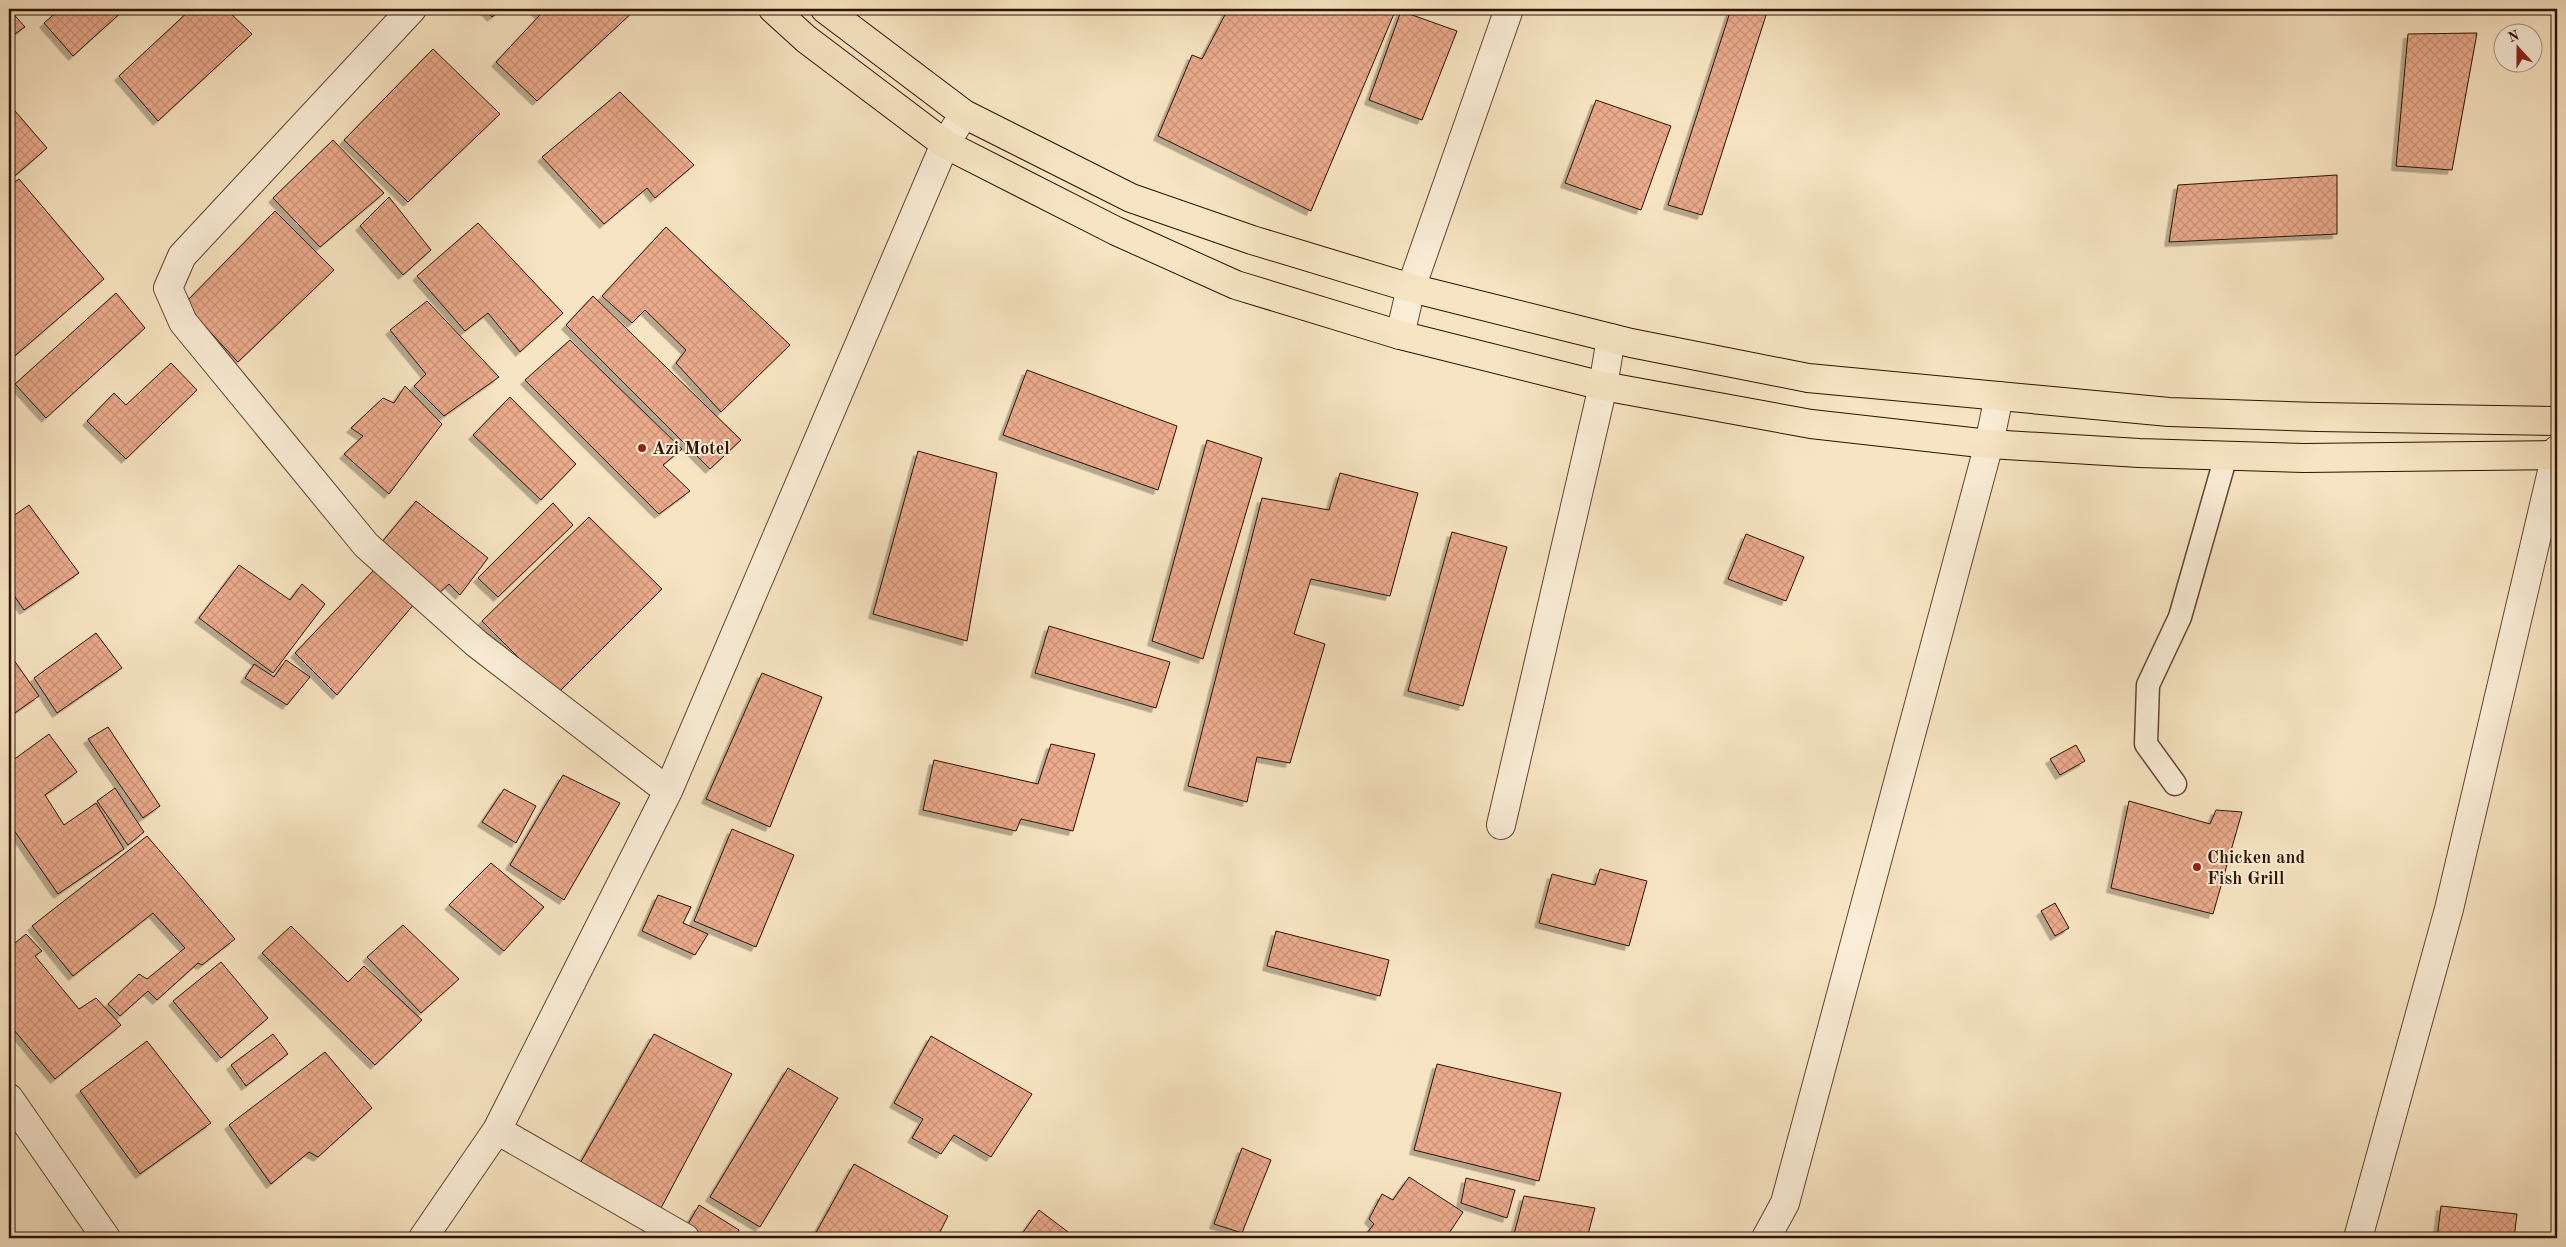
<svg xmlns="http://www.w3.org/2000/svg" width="2566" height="1247" viewBox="0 0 2566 1247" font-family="'Old Standard TT',serif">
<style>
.building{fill:url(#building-cross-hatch);stroke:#2e1200;filter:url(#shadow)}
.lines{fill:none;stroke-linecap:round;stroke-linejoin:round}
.lane-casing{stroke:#604630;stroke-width:25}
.street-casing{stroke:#604630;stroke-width:30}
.highway-casing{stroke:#2e1200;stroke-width:30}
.lane{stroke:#faedd7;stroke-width:22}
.street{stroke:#faedd7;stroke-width:28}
.highway{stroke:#f7e4c2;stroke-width:28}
.poi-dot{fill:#8f2418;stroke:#faedd7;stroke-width:2}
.labels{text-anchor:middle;stroke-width:4;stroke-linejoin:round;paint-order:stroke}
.poi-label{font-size:18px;font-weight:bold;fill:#2e1200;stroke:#faedd7;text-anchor:start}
</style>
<defs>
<pattern id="building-cross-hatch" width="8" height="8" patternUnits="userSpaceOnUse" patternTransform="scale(1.25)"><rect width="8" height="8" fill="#ebab8c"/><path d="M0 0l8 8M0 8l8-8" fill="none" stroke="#ca9277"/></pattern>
<filter id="shadow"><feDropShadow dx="-4.5" dy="4.5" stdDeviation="0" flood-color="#0004"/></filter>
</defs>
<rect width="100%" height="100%" fill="#f7e4c2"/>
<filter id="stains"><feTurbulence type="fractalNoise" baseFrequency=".004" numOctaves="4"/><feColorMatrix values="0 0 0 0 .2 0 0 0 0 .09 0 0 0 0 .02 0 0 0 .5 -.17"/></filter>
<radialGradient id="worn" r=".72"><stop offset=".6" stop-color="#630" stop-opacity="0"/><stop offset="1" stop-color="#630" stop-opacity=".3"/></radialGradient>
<!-- building -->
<path class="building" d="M 9,9 L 25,27 L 9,38 Z
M 60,9 L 125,9 L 73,56 L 44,23 Z
M 191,9 L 226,9 L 252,34 L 158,121 L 119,76 Z
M 484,9 L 502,9 L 492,17 Z
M 534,9 L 636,9 L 537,101 L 496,62 L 540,15 Z
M 1228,9 L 1396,9 L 1311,211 L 1158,136 L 1192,55 L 1202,59 Z
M 1731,9 L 1768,9 L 1702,215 L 1668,205 Z
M 1401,11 L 1457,31 L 1422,120 L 1369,100 Z
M 2477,33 L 2452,170 L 2396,166 L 2408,34 Z
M 433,49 L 500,114 L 408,202 L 344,140 Z
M 620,92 L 694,165 L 655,198 L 647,188 L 604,224 L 542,157 Z
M 1596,100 L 1671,126 L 1641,210 L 1565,183 Z
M 9,104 L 47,148 L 9,181 Z
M 333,140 L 384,193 L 320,247 L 273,198 Z
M 2337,175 L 2337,234 L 2169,242 L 2178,185 Z
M 19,179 L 104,279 L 9,361 L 9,186 Z
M 389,197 L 431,250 L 403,275 L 360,226 Z
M 275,211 L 334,270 L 238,362 L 184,304 Z
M 478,223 L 563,313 L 520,352 L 488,313 L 465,331 L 417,276 Z
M 666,227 L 790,345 L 721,412 L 676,363 L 686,350 L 645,310 L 632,323 L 602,296 Z
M 116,293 L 145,328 L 46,418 L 15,384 Z
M 593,296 L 741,440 L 710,469 L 566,325 Z
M 427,301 L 499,377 L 444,416 L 414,386 L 426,374 L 390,330 Z
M 570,340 L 682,449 L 663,465 L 690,491 L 659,514 L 525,380 Z
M 171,363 L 197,390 L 126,459 L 87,421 L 114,393 L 126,405 Z
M 1027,370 L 1177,426 L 1158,490 L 1003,435 Z
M 405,386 L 442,424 L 389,494 L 344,454 L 363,436 L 351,428 L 383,398 L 394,403 Z
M 510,397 L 576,464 L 541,500 L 473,435 Z
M 1207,440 L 1262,458 L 1203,659 L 1152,641 Z
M 918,451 L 997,473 L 967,641 L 873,614 Z
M 1340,473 L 1418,493 L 1390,596 L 1311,579 L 1294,634 L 1325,644 L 1290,763 L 1257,757 L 1247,802 L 1188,786 L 1262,498 L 1329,510 Z
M 416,501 L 488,558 L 460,595 L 449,584 L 438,594 L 382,542 Z
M 553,503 L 573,525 L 498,597 L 478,578 Z
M 29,505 L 79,573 L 24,610 L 9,588 L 9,519 Z
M 589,517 L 662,589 L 556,695 L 482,621 Z
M 1452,532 L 1507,547 L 1463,706 L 1408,691 Z
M 1746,534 L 1804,557 L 1786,601 L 1728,579 Z
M 239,565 L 290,600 L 302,584 L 325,604 L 273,673 L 199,618 Z
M 374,570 L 415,603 L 337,695 L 295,653 Z
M 1049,626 L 1170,662 L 1156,708 L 1035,673 Z
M 96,633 L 122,668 L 57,713 L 34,678 Z
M 9,653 L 39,696 L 9,717 Z
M 286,660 L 310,677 L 287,705 L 245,678 L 254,664 L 274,677 Z
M 762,673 L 822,697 L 770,827 L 706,799 Z
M 108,727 L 160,806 L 143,818 L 88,739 Z
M 49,734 L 77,772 L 45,795 L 64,825 L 96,803 L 124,849 L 58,894 L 9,823 L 9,763 Z
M 1051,744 L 1095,754 L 1073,831 L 1021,819 L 1016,831 L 923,810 L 934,760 L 1038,784 Z
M 2076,745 L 2085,761 L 2060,775 L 2050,759 Z
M 563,775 L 620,803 L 564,900 L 510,865 Z
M 115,788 L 144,832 L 128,845 L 97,801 Z
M 504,789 L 536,806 L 516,843 L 482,822 Z
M 2129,801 L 2210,824 L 2216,810 L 2242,812 L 2213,914 L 2111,888 Z
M 732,829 L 794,855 L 756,947 L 694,921 Z
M 147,836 L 235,939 L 202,965 L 198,963 L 157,1000 L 148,991 L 120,1016 L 108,1004 L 139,974 L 147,979 L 185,948 L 153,913 L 73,976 L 32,926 Z
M 491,863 L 544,907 L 504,951 L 449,905 Z
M 1600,869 L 1647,881 L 1629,946 L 1539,923 L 1552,874 L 1595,885 Z
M 658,895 L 691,907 L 683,923 L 708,934 L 695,955 L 642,931 Z
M 2055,903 L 2069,928 L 2055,936 L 2041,911 Z
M 403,925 L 459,979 L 421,1013 L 367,957 Z
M 291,926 L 348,982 L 364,966 L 422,1020 L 375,1065 L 262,953 Z
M 1276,931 L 1389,960 L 1380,996 L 1267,966 Z
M 26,934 L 42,951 L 35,956 L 79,1009 L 96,998 L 121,1025 L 55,1079 L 9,1024 L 9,948 Z
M 221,962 L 268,1018 L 221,1058 L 173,1001 Z
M 273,1034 L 288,1054 L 246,1086 L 231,1065 Z
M 654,1034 L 732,1074 L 661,1208 L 579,1165 Z
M 931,1036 L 1032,1094 L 991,1157 L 954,1135 L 941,1154 L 912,1138 L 923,1119 L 894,1103 Z
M 147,1041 L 211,1123 L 140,1174 L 80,1091 Z
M 325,1052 L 372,1108 L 318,1157 L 309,1152 L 271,1184 L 229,1125 Z
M 1437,1064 L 1561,1093 L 1539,1181 L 1414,1150 Z
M 788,1068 L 838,1098 L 760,1227 L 710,1197 Z
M 1242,1148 L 1271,1160 L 1242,1233 L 1214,1224 Z
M 854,1164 L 948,1216 L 937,1238 L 813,1238 Z
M 1409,1177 L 1463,1212 L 1446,1238 L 1363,1238 L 1374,1224 L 1369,1219 L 1382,1194 L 1393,1200 Z
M 1466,1178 L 1515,1190 L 1507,1218 L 1461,1203 Z
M 1524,1196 L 1595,1208 L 1587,1238 L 1513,1238 Z
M 699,1205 L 739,1230 L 734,1238 L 697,1238 L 684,1231 Z
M 2441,1206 L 2517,1214 L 2514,1238 L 2437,1238 Z
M 1039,1210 L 1076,1238 L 1019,1238 Z"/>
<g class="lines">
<defs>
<path id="lane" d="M 2175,784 L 2146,744 L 2148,685 L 2180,617 L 2226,456"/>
<path id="street" d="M 412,9 L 182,256 L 168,288 L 183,322 L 366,545 L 477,644 L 668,791
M 1400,335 L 1411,288 L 1509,9
M 1501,825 L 1603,386 L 1611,338
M 9,1098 L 106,1238
M 497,1130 L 685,1238
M 423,1238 L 497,1130 L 668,791 L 945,144 L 964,114
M 1766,1238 L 1785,1203 L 1989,444 L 1999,396
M 2358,1238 L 2449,909 L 2557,450"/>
<path id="highway" d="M 773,9 L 806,39 L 945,144 L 1116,231 L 1236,285 L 1400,335 L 1603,386 L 1811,424 L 1989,444 L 2139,453 L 2304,458 L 2557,455
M 825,9 L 964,114 L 1131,198 L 1252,240 L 1411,288 L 1631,343 L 1808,378 L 2169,412 L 2318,417 L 2557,421"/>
</defs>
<!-- lane casing -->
<use href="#lane" class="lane-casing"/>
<!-- street casing -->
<use href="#street" class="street-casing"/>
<!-- highway casing -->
<use href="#highway" class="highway-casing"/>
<!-- lane -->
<use href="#lane" class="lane"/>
<!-- street -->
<use href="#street" class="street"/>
<!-- highway -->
<use href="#highway" class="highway"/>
</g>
<!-- markers -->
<g class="poi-dot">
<circle cx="642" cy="448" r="5"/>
<circle cx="2197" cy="867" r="5"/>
</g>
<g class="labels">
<!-- poi labels -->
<g class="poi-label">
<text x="652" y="454">Azi Motel</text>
<text x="2207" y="863">Chicken and<tspan x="2207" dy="21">Fish Grill</tspan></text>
</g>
</g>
<!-- margin -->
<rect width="2566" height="1247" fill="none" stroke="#f7e4c2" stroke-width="30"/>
<rect x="10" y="10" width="2546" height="1227" fill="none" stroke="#2e1200" stroke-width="2.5"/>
<rect x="15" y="15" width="2536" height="1217" fill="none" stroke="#2e1200"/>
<!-- north arrow -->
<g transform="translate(2518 48) rotate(339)"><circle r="24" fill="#faedd7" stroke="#a89581"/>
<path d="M0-4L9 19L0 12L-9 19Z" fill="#8f2418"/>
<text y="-8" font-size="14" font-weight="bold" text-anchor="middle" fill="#2e1200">N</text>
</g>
<rect width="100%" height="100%" filter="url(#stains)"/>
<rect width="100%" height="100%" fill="url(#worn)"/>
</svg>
